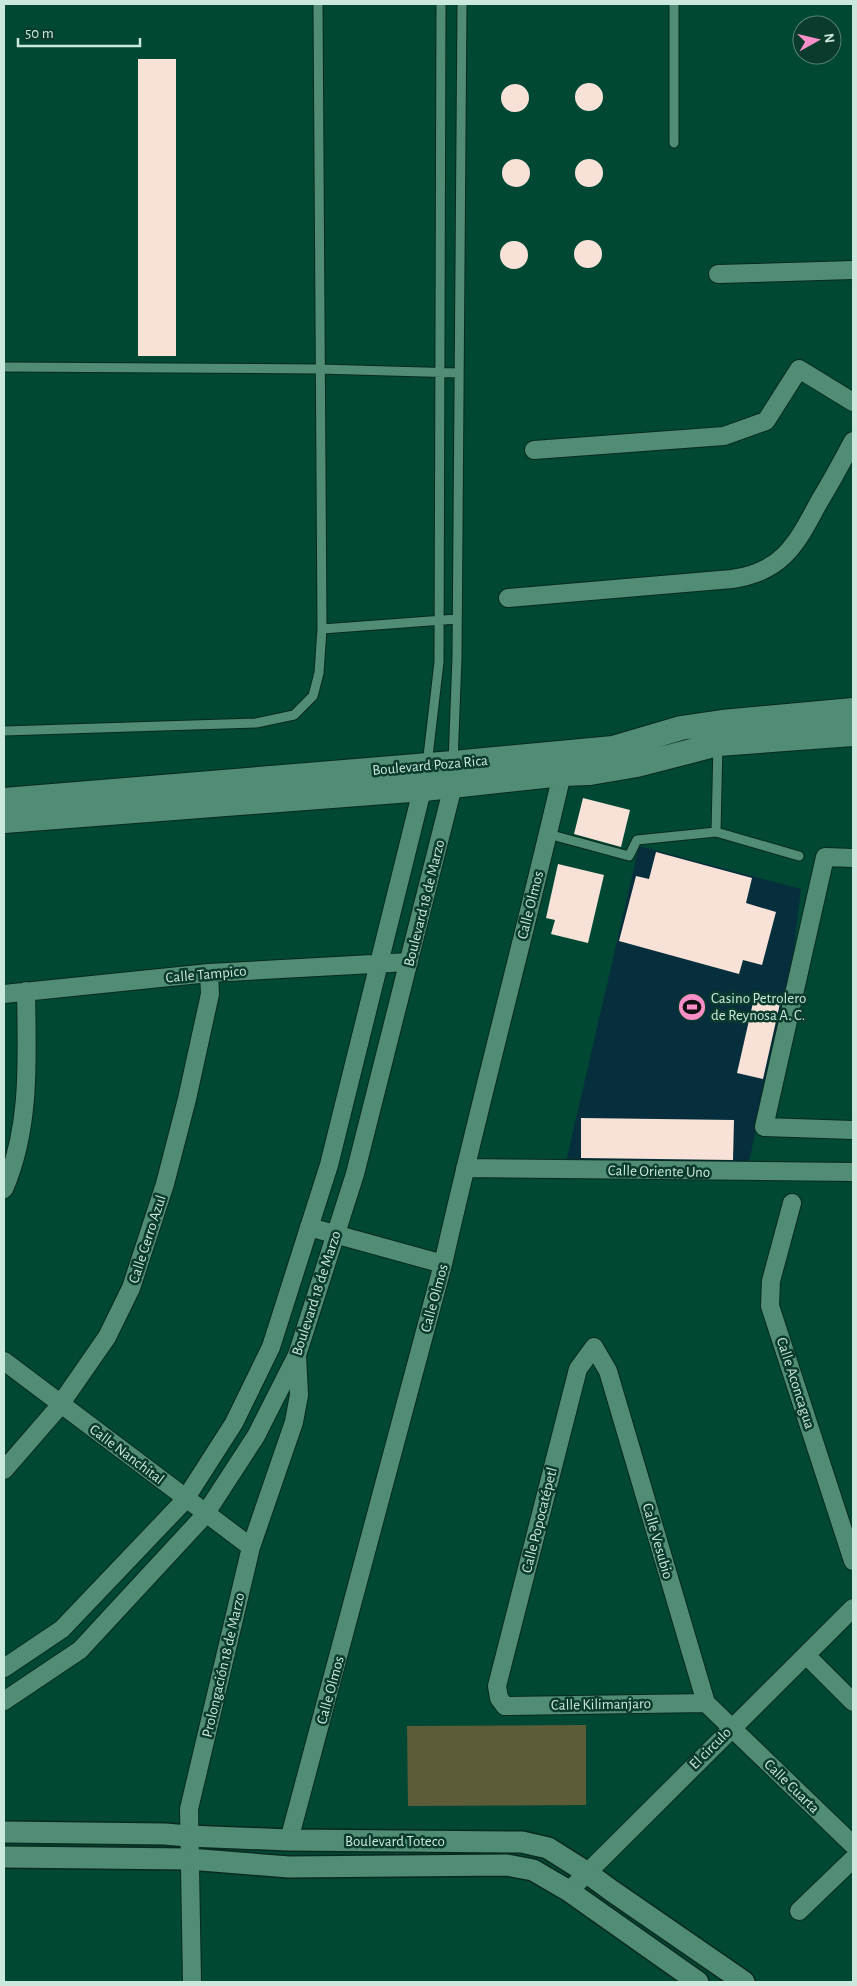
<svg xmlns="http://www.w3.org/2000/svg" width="857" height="1986" viewBox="0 0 857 1986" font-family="'Alegreya Sans',sans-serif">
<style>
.green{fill:#5c5c38}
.water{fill:#062e3c}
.building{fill:#f8e2d7}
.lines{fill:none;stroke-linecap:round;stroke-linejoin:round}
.service-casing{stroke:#092a1f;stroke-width:11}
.minor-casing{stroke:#092a1f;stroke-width:20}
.tertiary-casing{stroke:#092a1f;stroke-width:24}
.secondary-casing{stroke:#092a1f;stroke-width:26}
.service{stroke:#518c75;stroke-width:9}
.minor{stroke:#518c75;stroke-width:18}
.tertiary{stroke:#518c75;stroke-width:21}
.secondary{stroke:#518c75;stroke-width:24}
.labels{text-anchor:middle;stroke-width:5;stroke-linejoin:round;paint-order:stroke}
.street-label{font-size:15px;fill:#cae8db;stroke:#0a3b2c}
.poi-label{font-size:15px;fill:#cae8db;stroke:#0a3b2c;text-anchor:start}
</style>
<rect width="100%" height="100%" fill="#014834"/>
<!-- green -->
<path class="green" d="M 586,1725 L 586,1805 L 408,1806 L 407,1726 Z"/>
<!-- water -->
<path class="water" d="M 639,846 L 801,889 L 793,955 L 748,1167 L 566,1162 Z"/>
<!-- building -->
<path class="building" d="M 138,59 L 176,59 L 176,356 L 138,356 Z
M575 97a14 14 0 1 1 28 0a14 14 0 1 1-28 0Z
M501 98a14 14 0 1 1 28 0a14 14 0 1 1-28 0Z
M575 173a14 14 0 1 1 28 0a14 14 0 1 1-28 0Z
M502 173a14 14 0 1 1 28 0a14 14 0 1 1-28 0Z
M574 254a14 14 0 1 1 28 0a14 14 0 1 1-28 0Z
M500 255a14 14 0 1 1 28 0a14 14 0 1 1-28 0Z
M 583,798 L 630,810 L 621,847 L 574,834 Z
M 656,852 L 752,878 L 746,903 L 776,912 L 762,965 L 743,960 L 739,974 L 619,941 L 636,876 L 649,879 Z
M 558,864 L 604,875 L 588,943 L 551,934 L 555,920 L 546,918 Z
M 755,994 L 781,999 L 763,1079 L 737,1073 Z
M 581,1118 L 734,1120 L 733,1160 L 581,1158 Z"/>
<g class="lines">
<defs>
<path id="service" d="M 674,4 L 674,143
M 4,367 L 320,369 L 459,373
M 322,629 L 457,619
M 4,731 L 256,723 L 294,715 L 313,696 L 319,673 L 322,629 L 318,4
M 718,744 L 716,832 L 799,856
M 453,763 L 457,657 L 462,4
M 427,765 L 439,662 L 441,4
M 548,834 L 629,856 L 637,840 L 716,832"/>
<path id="minor" d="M 718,274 L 853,270
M 534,450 L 724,436 L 766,421 L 799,369 L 853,402
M 508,598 L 732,579 C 783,572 797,543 819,502 C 831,482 842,462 853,441
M 853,858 L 825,857 L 764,1127 L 853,1130
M 4,994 L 209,973 L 409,962
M 465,1168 L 853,1172
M 4,1189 C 31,1127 27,1058 26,991
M 792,1203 L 771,1281 L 770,1306 L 853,1561
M 309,1227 L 443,1264
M 4,1361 L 251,1547
M 4,1470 L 57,1409 L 107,1337 L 131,1288 L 165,1184 L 187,1099 L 210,994 L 209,973
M 806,1655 L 853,1702
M 4,1668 L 62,1629 L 184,1501 L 234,1423 L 271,1347 L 329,1165 L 425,778
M 4,1701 L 80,1650 L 204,1516 L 256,1436 L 297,1355 L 355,1174 L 453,786 L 453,775
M 706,1703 L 505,1706 L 499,1698 L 497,1686 L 578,1369 L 594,1347 L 608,1371 L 706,1703 L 853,1845
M 289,1840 L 443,1264 C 480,1100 524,938 562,774 L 562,764
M 569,1891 L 853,1608
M 799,1911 L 853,1859
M 192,1982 L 189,1809 L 251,1547 L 294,1422 L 299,1395 L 297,1355"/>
<path id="tertiary" d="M 4,1832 L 165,1834 L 188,1836 L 289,1840 L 522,1842 L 548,1848 L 586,1872 L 612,1891 L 744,1982
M 4,1857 L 189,1859 L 289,1867 L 507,1865 L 533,1870 L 569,1891 L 698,1982"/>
<path id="secondary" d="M 4,800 L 453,763 L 613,748 L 681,728 L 722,722 L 853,710
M 4,821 L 424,789 L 562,774 L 590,773 L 637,765 L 718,744 L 853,734"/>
</defs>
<!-- service casing -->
<use href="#service" class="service-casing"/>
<!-- minor casing -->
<use href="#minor" class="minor-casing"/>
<!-- tertiary casing -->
<use href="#tertiary" class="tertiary-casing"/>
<!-- secondary casing -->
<use href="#secondary" class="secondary-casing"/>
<!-- service -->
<use href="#service" class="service"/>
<!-- minor -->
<use href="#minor" class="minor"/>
<!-- tertiary -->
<use href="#tertiary" class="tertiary"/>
<!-- secondary -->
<use href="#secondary" class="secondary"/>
</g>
<!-- icons -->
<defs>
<symbol id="stadium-disc" viewBox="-11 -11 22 22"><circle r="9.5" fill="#f98fc8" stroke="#0a3b2c"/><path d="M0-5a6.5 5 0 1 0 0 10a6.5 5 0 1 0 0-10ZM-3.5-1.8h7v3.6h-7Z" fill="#111"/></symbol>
</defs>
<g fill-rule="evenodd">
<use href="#stadium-disc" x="676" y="991" width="32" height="32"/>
</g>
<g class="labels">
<!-- street labels -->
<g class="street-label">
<text transform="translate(430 765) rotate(-5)" y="5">Boulevard Poza Rica</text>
<text transform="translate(424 903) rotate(-76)" y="5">Boulevard 18 de Marzo</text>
<text transform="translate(530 905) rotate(-76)" y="5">Calle Olmos</text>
<text transform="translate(206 974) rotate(-5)" y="5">Calle Tampico</text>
<text transform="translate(659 1171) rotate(1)" y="5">Calle Oriente Uno</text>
<text transform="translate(147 1239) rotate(-72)" y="5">Calle Cerro Azul</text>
<text transform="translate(316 1293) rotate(-72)" y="5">Boulevard 18 de Marzo</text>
<text transform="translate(434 1298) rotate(-75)" y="5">Calle Olmos</text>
<text transform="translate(796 1383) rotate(72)" y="5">Calle Aconcagua</text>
<text transform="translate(127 1454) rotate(37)" y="5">Calle Nanchital</text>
<text transform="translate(539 1520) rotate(-76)" y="5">Calle Popocatépetl</text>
<text transform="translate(658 1541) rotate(74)" y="5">Calle Vesubio</text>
<text transform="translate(223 1665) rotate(-77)" y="5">Prolongación 18 de Marzo</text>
<text transform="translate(330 1690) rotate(-75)" y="5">Calle Olmos</text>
<text transform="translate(601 1704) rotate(-1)" y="5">Calle Kilimanjaro</text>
<text transform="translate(710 1748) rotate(-45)" y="5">El circulo</text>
<text transform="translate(792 1786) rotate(44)" y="5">Calle Cuarta</text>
<text x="395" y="1846">Boulevard Toteco</text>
</g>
<!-- poi labels -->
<g class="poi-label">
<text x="711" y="1003">Casino Petrolero<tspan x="711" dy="17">de Reynosa A. C.</tspan></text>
</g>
</g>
<!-- border -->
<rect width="857" height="1986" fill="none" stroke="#cae8db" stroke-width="10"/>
<!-- north arrow -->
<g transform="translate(817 40) rotate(82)"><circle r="24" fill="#0a3b2c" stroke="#578072"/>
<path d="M0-4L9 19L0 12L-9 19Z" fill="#f98fc8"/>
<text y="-8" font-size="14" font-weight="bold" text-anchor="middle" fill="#cae8db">N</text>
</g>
<!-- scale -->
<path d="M18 38v8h122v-8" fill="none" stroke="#cae8db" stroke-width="2.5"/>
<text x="25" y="38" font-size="15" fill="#cae8db" stroke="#0a3b2c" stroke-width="4" paint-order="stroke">50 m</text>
</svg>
